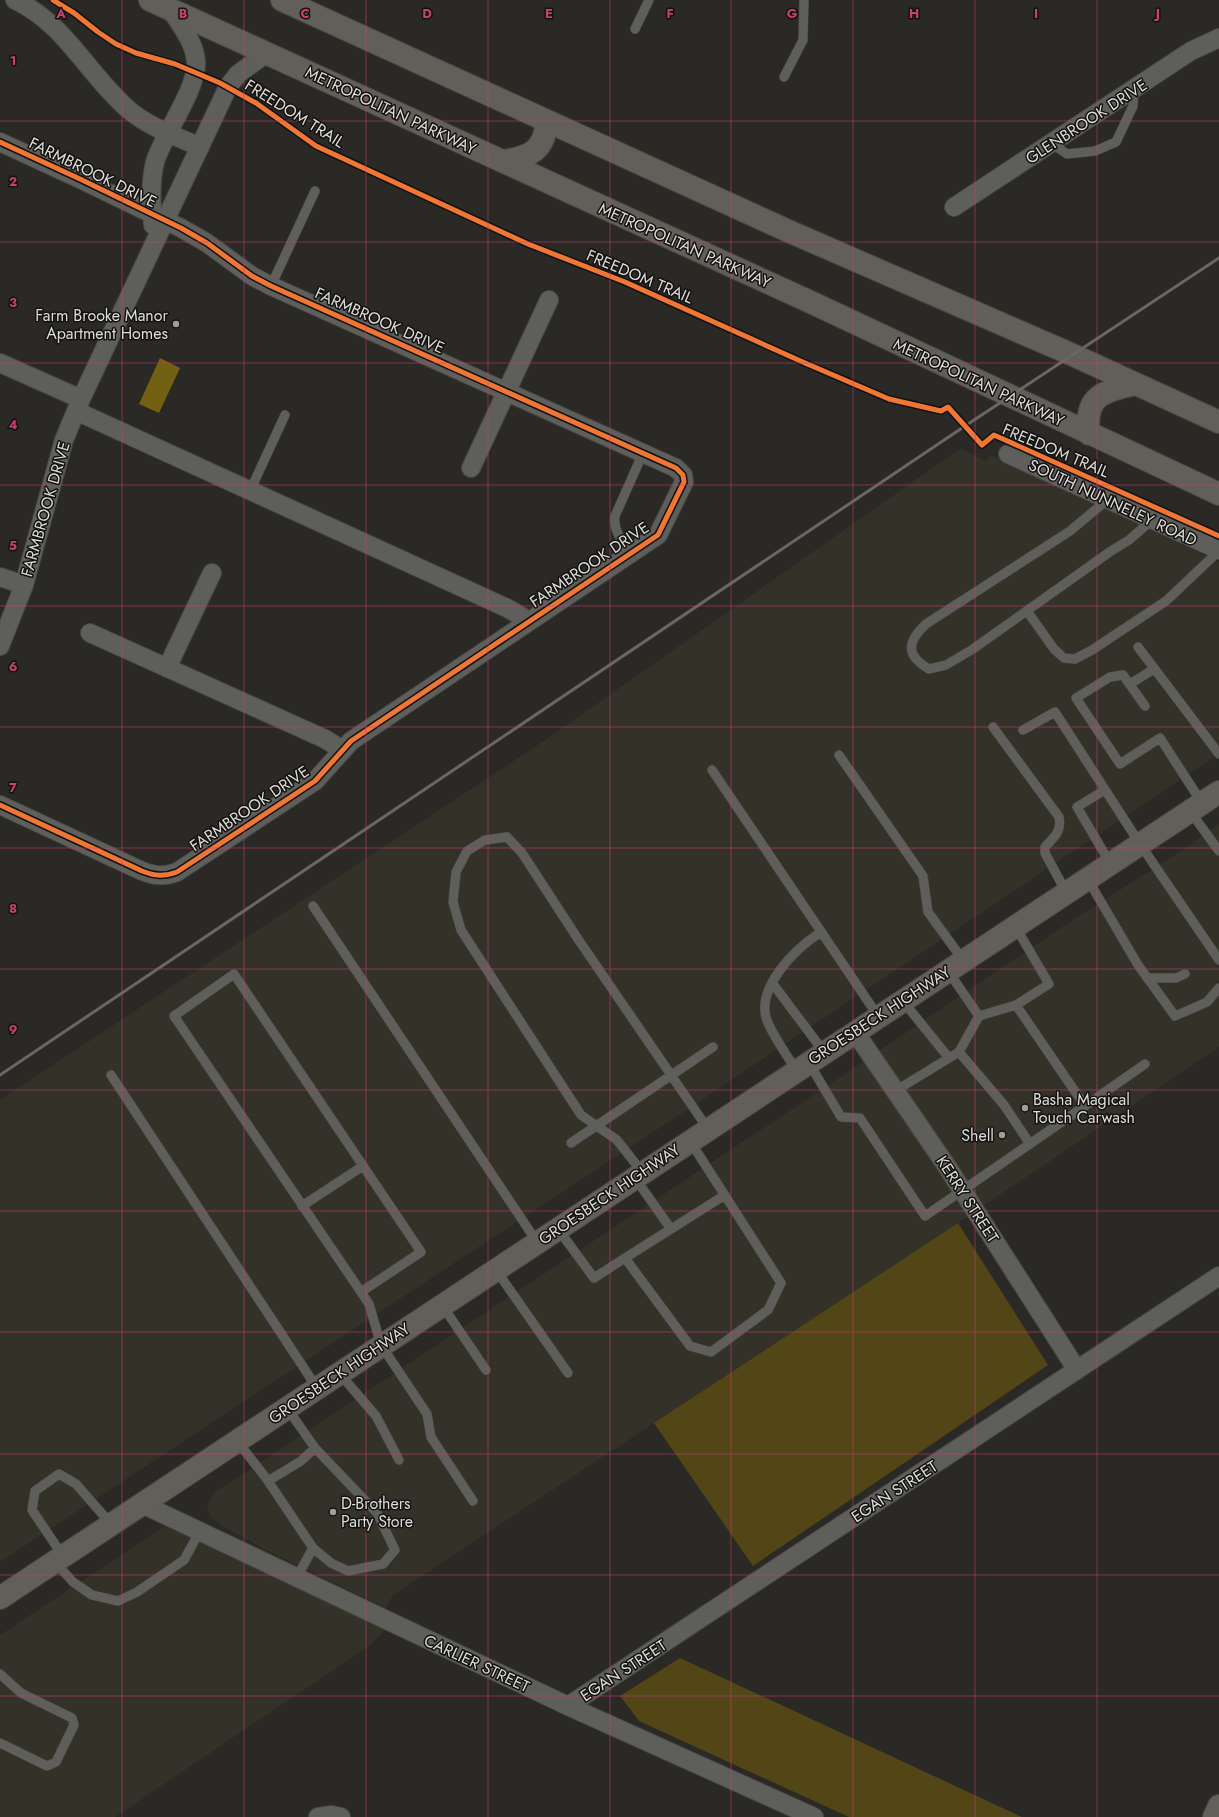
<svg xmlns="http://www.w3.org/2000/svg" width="1219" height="1817" viewBox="0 0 1219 1817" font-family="Jost,sans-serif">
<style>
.built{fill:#343228}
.green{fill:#524616}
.water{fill:#726013}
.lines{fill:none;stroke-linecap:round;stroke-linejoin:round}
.lane-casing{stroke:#474643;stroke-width:10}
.street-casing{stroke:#474643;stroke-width:20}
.secondary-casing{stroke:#474643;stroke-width:24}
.primary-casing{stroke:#474643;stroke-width:24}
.lane{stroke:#5e5e5b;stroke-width:9}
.street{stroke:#5e5e5b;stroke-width:18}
.secondary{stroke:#605f59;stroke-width:22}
.primary{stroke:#615f57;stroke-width:22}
.rail{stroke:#686765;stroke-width:3}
.cycleway-casing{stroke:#131210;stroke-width:8}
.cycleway{stroke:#f07635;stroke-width:5}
.grid{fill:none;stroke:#c83f74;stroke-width:1;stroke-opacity:0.55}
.poi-dot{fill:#9f9e9a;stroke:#131210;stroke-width:1.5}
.labels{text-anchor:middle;stroke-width:3;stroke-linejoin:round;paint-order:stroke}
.street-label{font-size:16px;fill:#deddd9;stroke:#131210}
.poi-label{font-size:16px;fill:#deddd9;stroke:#131210;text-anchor:end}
.grid-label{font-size:13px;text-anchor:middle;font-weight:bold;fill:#c83f74;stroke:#131210;stroke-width:3;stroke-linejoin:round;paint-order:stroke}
</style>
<rect width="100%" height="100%" fill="#2a2925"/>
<!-- built -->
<path class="built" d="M 961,448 L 984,461 L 991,455 L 1219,562 L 1219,754 L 670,1121 L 0,1562 L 0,1100 L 544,741 Z
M 1219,824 L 1219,1047 L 958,1223 L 393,1595 L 386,1608 L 264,1549 L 221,1525 L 210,1516 L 207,1507 L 211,1497 L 217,1491 L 839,1078 L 1065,925 L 1178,853 Z
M 171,1527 L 389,1626 L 369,1646 L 115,1817 L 0,1817 L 0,1635 L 144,1540 L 162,1528 Z"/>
<!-- green -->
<path class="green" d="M 958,1223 L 1048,1365 L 753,1566 L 654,1423 Z
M 680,1658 L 1022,1817 L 849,1817 L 639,1721 L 620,1696 Z"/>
<!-- water -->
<path class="water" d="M 160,358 L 180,368 L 159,413 L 139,404 Z"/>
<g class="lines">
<defs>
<path id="lane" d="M 635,29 L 649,0
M 784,77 L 803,40 L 804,0
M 1051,143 L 1067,154 L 1095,151 L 1116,142 L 1133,106 L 1134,89
M 271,286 L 315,191
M 250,491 L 285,415
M 1107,500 L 1070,531 L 926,624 C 907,642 905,655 929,669 L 946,665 L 973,649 L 1111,551 L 1129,540 L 1152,520
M 632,554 C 623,542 613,532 615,516 L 643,453
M 1027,611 L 1054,649 L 1064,658 L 1075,659 L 1092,650 L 1166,601 L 1219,551
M 1138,647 L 1219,754
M 1130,684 L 1154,669
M 1145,706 L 1123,675 L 1110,677 L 1076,698 L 1120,764 L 1160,738 L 1202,803
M 993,727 L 1059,817 C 1062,832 1054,837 1045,847 L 1045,853 L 1066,892
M 1023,730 L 1055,712 L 1140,844 L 1219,960
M 839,755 L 923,876 L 928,912 L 963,960
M 712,770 L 878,1016
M 1105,790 L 1077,807 L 1110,863
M 1190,811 L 1219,851
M 1087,878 L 1138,965 L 1175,1016 L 1207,1002 L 1219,988
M 313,906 L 537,1242
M 1015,926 L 1049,984 L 1016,1005 L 1085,1106 L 1145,1064
M 948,971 L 979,1016
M 1147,978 L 1176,978 L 1185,974
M 773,984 L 824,1052
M 902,1000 L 949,1058
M 959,1052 L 1004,1105 L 1030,1144
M 809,1063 L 841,1117 L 860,1118 L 925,1216 L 1085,1106
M 796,1070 C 787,1055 775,1039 768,1023 C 753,989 796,948 821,932
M 111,1075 L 317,1388
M 895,1091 L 959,1052 L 979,1016 L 1016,1005
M 571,1143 L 713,1047
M 642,1172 L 617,1140 L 581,1115 L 461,930 L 453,902 L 456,872 L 467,851 L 485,840 L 507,837 L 522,853 L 578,939 L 708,1129
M 635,1178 L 671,1229
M 302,1206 L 363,1166
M 558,1229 L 594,1278 L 625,1258 L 690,1346 L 711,1352 L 768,1310 L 781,1283 L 690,1141
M 625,1258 L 725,1195
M 496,1270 L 568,1373
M 361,1292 L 421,1252 L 234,974 L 174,1016 L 361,1292 L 369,1304 L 381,1345 L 427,1414 L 431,1437 L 473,1501
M 442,1305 L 486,1370
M 339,1373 L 376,1416 L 399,1460
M 237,1441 L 266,1478 L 313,1548 L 331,1563 L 348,1571 L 383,1564 L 395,1550 L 377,1513 L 315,1448 L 287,1408
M 268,1481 L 301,1461 L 315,1448
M 63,1556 L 32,1510 L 35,1491 L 59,1474 L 76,1484 L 111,1524
M 55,1562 L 73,1582 L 92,1595 L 118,1601 L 137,1592 L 184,1560 L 200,1531
M 297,1577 L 313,1548
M 0,1674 L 21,1693 L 72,1718 L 74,1725 L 56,1762 L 47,1766 L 0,1743"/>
<path id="street" d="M 15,0 C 66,24 88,75 129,110 C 149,127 176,136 200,147
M 0,142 L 80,179 L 181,228 L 207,243 L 252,276 L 271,286 L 676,468 L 683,475 L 684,482 L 658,535 L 351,741 L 315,781 L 177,872 C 164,877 155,876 142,871 L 0,805
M 954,207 L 1191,51 L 1219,38
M 153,225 C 151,205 150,182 155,162 C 163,135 196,91 196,64 C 196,44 181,26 171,10
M 0,363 L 81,399
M 76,411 L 507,608 L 521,616 L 526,623
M 1008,454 L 1219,550
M 471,468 L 549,300
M 0,577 L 24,585
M 90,633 L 325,739 L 341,749
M 0,646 L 24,585 L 64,440 L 81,399 L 228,87 L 238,74 L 267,53
M 167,668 L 212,573
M 855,1032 L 948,1168 L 1077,1370
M 142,1504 L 568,1706 L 814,1817
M 568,1706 L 1219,1276
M 318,1817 L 332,1815 L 341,1817"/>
<path id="secondary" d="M 1214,1817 L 1219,1806"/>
<path id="primary" d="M 150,0 L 817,305 L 1219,494
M 282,0 L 786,230 L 1073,355 L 1219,422
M 502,161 C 528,158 546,151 546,121
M 1089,434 C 1084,396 1103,391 1135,384
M 0,1598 L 1219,792"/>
</defs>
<!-- lane casing -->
<use href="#lane" class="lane-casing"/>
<!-- street casing -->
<use href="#street" class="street-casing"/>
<!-- secondary casing -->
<use href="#secondary" class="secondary-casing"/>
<!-- primary casing -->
<use href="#primary" class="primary-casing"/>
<!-- lane -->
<use href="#lane" class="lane"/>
<!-- street -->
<use href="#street" class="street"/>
<!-- secondary -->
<use href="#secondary" class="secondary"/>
<!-- primary -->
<use href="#primary" class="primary"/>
<!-- rail -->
<path class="rail" d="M 0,1075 L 965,426 L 1219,258"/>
<defs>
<path id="cycleway" d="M 53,0 L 74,13 L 98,32 L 116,44 L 136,53 L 175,64 L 220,83 L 256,103 L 316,146 L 528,244 L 625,282 L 805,363 L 889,399 L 941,411 L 948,407 L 982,445 L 994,435 L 1219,536
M 0,142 L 80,179 L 181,228 L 207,243 L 252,276 L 271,286 L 676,468 L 683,475 L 684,482 L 658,535 L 351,741 L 315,781 L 177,872 C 164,877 155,876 142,871 L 0,805"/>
</defs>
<!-- cycleway casing -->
<use href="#cycleway" class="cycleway-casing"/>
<!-- cycleway -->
<use href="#cycleway" class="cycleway"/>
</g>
<!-- grid -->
<path class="grid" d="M 122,0 L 122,1817M 244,0 L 244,1817M 366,0 L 366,1817M 488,0 L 488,1817M 610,0 L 610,1817M 731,0 L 731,1817M 853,0 L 853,1817M 975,0 L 975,1817M 1097,0 L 1097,1817M 0,121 L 1219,121M 0,242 L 1219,242M 0,363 L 1219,363M 0,485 L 1219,485M 0,606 L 1219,606M 0,727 L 1219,727M 0,848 L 1219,848M 0,969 L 1219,969M 0,1090 L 1219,1090M 0,1211 L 1219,1211M 0,1332 L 1219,1332M 0,1454 L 1219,1454M 0,1575 L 1219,1575M 0,1696 L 1219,1696"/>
<!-- markers -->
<g class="poi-dot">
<circle cx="176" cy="324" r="4"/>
<circle cx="1025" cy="1108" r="4"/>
<circle cx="1002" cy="1135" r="4"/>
<circle cx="333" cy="1512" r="4"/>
</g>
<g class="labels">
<!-- street labels -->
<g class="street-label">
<text transform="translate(391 110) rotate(25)" y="6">METROPOLITAN PARKWAY</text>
<text transform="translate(295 113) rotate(32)" y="6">FREEDOM TRAIL</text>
<text transform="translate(1086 121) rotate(-33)" y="6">GLENBROOK DRIVE</text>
<text transform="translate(93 172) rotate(26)" y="6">FARMBROOK DRIVE</text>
<text transform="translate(685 245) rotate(24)" y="6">METROPOLITAN PARKWAY</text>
<text transform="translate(640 276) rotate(23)" y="6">FREEDOM TRAIL</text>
<text transform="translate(380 320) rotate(24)" y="6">FARMBROOK DRIVE</text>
<text transform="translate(979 382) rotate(25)" y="6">METROPOLITAN PARKWAY</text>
<text transform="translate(1056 450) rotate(23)" y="6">FREEDOM TRAIL</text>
<text transform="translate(1113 502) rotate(25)" y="6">SOUTH NUNNELEY ROAD</text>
<text transform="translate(45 509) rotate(-74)" y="6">FARMBROOK DRIVE</text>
<text transform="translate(589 564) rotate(-34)" y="6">FARMBROOK DRIVE</text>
<text transform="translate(249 808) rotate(-34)" y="6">FARMBROOK DRIVE</text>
<text transform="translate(879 1015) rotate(-33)" y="6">GROESBECK HIGHWAY</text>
<text transform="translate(609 1194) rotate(-34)" y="6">GROESBECK HIGHWAY</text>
<text transform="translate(968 1199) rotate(57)" y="6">KERRY STREET</text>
<text transform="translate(339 1373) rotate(-34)" y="6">GROESBECK HIGHWAY</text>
<text transform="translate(894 1491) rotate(-33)" y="6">EGAN STREET</text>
<text transform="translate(477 1663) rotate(25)" y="6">CARLIER STREET</text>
<text transform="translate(623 1670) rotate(-33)" y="6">EGAN STREET</text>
</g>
<!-- poi labels -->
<g class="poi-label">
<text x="168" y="321">Farm Brooke Manor<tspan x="168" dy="18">Apartment Homes</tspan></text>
<text x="1033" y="1105" text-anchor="start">Basha Magical<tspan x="1033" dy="18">Touch Carwash</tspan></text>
<text x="994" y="1141">Shell</text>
<text x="341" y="1509" text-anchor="start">D-Brothers<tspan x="341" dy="18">Party Store</tspan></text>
</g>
</g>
<g class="grid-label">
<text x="61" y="18">A</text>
<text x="183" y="18">B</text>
<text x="305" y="18">C</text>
<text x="427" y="18">D</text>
<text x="549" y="18">E</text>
<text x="670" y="18">F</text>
<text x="792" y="18">G</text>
<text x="914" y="18">H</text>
<text x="1036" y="18">I</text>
<text x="1158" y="18">J</text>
<text x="13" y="65">1</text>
<text x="13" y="186">2</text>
<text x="13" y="307">3</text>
<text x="13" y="429">4</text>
<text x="13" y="550">5</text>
<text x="13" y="671">6</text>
<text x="13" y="792">7</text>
<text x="13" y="913">8</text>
<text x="13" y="1034">9</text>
</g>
</svg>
